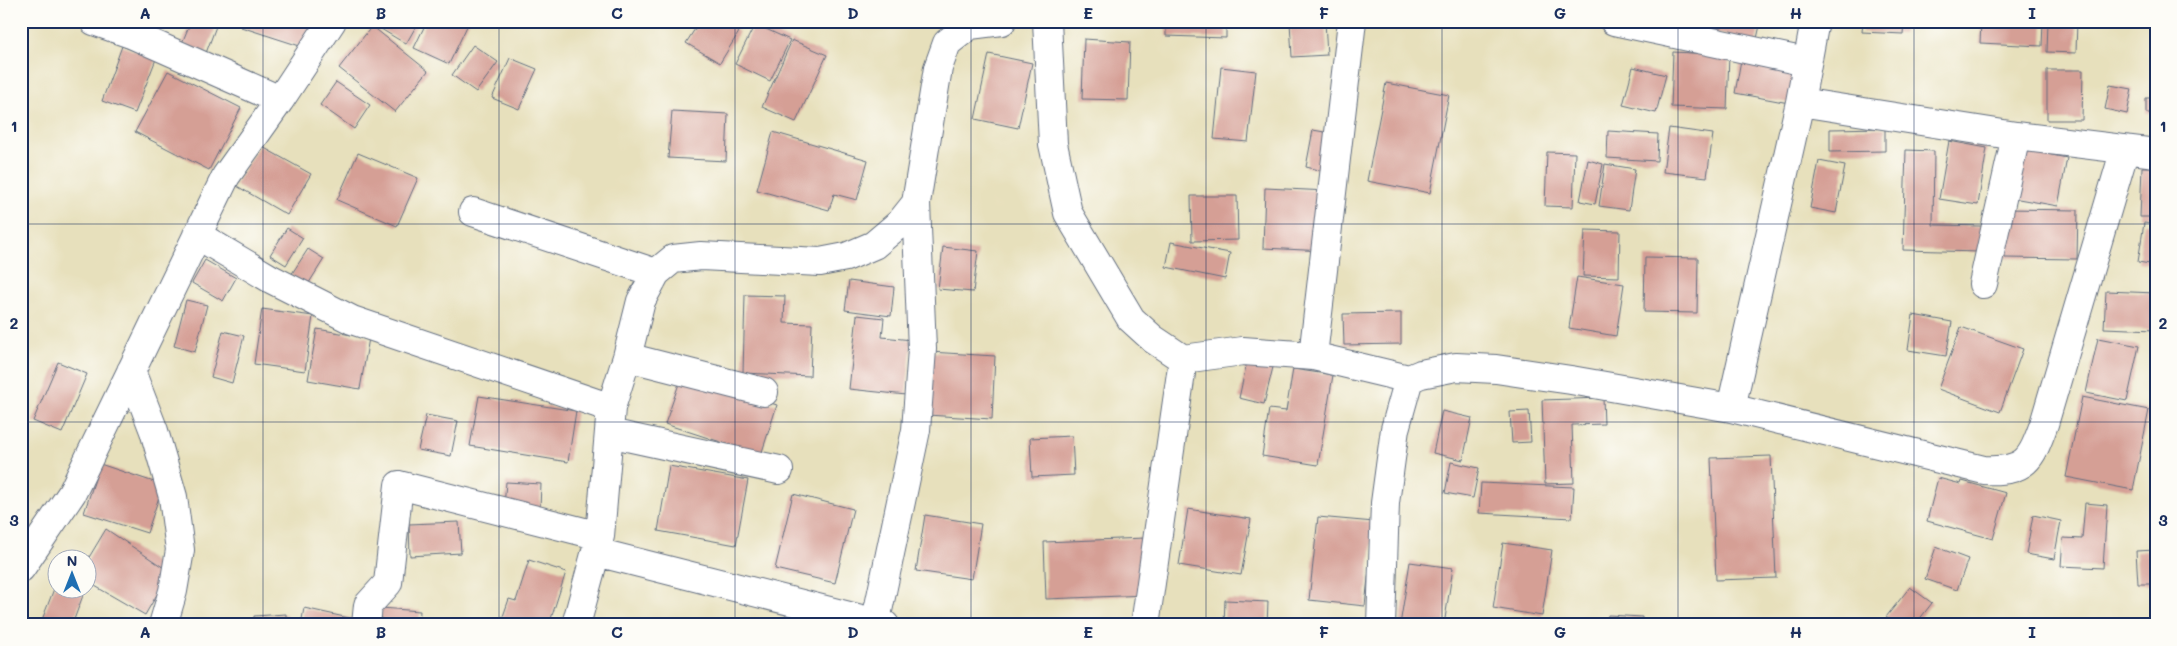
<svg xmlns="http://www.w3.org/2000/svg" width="2177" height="646" viewBox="0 0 2177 646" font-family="Mali,sans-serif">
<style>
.building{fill:#d59f95}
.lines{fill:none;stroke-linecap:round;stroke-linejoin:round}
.street-casing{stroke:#626d7f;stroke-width:30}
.street{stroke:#fff;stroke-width:28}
.grid{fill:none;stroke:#1b2f5e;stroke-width:1;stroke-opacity:0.55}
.neatline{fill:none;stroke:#1b2f5e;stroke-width:2}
.grid-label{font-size:16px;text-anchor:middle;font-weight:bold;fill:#1b2f5e}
</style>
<rect width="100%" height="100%" fill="#fdfcf7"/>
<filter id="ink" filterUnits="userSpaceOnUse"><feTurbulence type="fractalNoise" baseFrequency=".02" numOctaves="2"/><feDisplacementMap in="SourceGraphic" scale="10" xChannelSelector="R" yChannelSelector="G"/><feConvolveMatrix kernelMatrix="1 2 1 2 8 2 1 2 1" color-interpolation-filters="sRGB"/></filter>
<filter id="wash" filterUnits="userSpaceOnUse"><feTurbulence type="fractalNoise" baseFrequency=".0096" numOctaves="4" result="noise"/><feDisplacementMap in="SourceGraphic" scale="20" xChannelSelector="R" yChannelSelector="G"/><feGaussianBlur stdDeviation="1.12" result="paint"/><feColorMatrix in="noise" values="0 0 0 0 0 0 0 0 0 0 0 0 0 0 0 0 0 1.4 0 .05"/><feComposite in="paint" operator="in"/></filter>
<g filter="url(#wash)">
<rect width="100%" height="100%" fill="#e7e0bc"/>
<g id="blocks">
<!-- building -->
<path class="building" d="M 191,21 L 218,21 L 206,53 L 182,43 Z
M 243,21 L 315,21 L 306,48 L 241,27 Z
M 385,21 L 419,21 L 406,44 L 381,29 Z
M 427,21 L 469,22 L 449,64 L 414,48 Z
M 700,21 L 721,21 L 739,32 L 720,63 L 686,43 Z
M 1166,21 L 1226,21 L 1226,38 L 1166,36 Z
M 1325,21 L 1327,55 L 1292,57 L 1290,22 Z
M 1714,21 L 1761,21 L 1756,43 L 1712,32 Z
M 1863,21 L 1904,21 L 1903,34 L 1862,32 Z
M 1981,21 L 2043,21 L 2042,46 L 1980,43 Z
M 2048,21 L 2077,21 L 2076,53 L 2047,52 Z
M 755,24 L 790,40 L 770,81 L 735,64 Z
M 372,26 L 428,71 L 395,112 L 339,68 Z
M 1084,39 L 1130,42 L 1128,100 L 1082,99 Z
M 792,40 L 827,55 L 796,122 L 762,107 Z
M 473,45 L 498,62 L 476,92 L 452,75 Z
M 122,46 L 156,59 L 135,113 L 102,101 Z
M 1673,52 L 1729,55 L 1727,109 L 1671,107 Z
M 989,54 L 1032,63 L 1018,128 L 975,119 Z
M 510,58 L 537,69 L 519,109 L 492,98 Z
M 1741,60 L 1795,69 L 1789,103 L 1735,93 Z
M 1221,67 L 1256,71 L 1248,142 L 1214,139 Z
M 1633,67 L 1666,75 L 1656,113 L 1623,105 Z
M 2047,70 L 2083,70 L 2082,120 L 2047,120 Z
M 168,71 L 241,108 L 209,170 L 135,132 Z
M 336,82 L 370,105 L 354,129 L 320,105 Z
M 1386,83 L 1449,95 L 1430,193 L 1367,181 Z
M 2110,85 L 2132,89 L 2127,114 L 2105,109 Z
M 2146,98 L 2156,98 L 2156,113 L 2146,113 Z
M 672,111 L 728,114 L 726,161 L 668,158 Z
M 1669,128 L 1713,134 L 1707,177 L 1663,172 Z
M 1885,128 L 1885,151 L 1830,152 L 1830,129 Z
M 1313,130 L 1336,134 L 1328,172 L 1306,167 Z
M 1608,131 L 1658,134 L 1657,161 L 1607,158 Z
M 773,132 L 868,160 L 857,200 L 834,194 L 829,210 L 757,190 Z
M 1949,141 L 1987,148 L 1978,205 L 1939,199 Z
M 259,145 L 311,174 L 287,215 L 235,185 Z
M 2022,149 L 2067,158 L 2058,206 L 2013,198 Z
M 1906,150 L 1934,151 L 1933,225 L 1982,226 L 1980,252 L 1903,250 Z
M 1547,152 L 1575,153 L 1573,207 L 1545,206 Z
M 358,153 L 418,178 L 397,226 L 337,200 Z
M 1588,160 L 1603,164 L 1595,204 L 1580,201 Z
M 1819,161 L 1845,166 L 1836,213 L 1810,208 Z
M 1605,164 L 1635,169 L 1629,210 L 1599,206 Z
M 2142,167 L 2156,167 L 2156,217 L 2140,217 Z
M 1265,188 L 1328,191 L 1325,251 L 1263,248 Z
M 1191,196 L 1237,196 L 1238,240 L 1192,241 Z
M 2006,209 L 2078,210 L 2077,259 L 2005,258 Z
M 2144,223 L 2156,225 L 2156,265 L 2138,262 Z
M 287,228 L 303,238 L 286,265 L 270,255 Z
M 1585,230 L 1620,231 L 1619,277 L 1583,276 Z
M 1171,242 L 1230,253 L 1225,279 L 1166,267 Z
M 943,247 L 978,251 L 973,292 L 938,289 Z
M 308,249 L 324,259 L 307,286 L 291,275 Z
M 1645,257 L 1698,258 L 1697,313 L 1644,312 Z
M 205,260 L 236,278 L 223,301 L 192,283 Z
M 1577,277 L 1624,284 L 1616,336 L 1569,328 Z
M 849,281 L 894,287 L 891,316 L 845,310 Z
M 2106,291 L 2156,293 L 2156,330 L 2104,328 Z
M 745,295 L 785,296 L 784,323 L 812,324 L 810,376 L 743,373 Z
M 186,300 L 207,305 L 195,352 L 174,346 Z
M 262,309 L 313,316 L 305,371 L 254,364 Z
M 1401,313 L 1401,344 L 1344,345 L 1343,314 Z
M 857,315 L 884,318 L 882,337 L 912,340 L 906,395 L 849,389 Z
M 1913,315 L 1952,322 L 1946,356 L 1908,350 Z
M 1961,327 L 2023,349 L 2000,412 L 1938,389 Z
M 317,329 L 369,338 L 360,389 L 308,380 Z
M 223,331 L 244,336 L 232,383 L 211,377 Z
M 2098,338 L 2139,346 L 2127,401 L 2086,393 Z
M 930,352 L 995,356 L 992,419 L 927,415 Z
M 1248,357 L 1274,363 L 1264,404 L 1239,398 Z
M 58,362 L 87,374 L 62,433 L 33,421 Z
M 1293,369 L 1333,375 L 1318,465 L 1262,456 L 1269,409 L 1286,411 Z
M 682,375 L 777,405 L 761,455 L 665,424 Z
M 479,396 L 576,411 L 568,462 L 470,446 Z
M 2082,397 L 2149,410 L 2133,490 L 2066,477 Z
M 1603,398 L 1604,424 L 1572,425 L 1574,483 L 1545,484 L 1542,400 Z
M 1442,411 L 1472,418 L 1463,460 L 1433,453 Z
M 1529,411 L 1531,442 L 1512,443 L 1510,412 Z
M 426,415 L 458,421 L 451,456 L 418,450 Z
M 1072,436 L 1074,475 L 1032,477 L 1030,438 Z
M 1771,456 L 1776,578 L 1716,580 L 1711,458 Z
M 1451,462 L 1479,468 L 1473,498 L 1445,493 Z
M 100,464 L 163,485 L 147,533 L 84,513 Z
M 669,466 L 748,480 L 736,545 L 658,531 Z
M 1938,478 L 1961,484 L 1962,481 L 2006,493 L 1993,539 L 1927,521 Z
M 506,482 L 541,484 L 540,509 L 504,507 Z
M 1481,483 L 1574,487 L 1572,518 L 1479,513 Z
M 793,494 L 853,509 L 835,583 L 775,569 Z
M 2085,503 L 2107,505 L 2103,568 L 2061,566 L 2063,538 L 2082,539 Z
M 1188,509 L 1251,519 L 1241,575 L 1179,565 Z
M 925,515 L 981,524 L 972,579 L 916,571 Z
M 2033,515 L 2061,521 L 2054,559 L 2026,554 Z
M 1318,517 L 1374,522 L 1365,606 L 1309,600 Z
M 459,522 L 461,553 L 410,556 L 409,524 Z
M 106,529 L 170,572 L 145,615 L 88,582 L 88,559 Z
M 1145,538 L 1147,595 L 1046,599 L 1044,542 Z
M 1503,543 L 1552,550 L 1542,616 L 1493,608 Z
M 1936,547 L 1968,559 L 1957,590 L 1925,579 Z
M 2156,550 L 2156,584 L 2138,584 L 2136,551 Z
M 529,560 L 566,572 L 549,625 L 500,625 L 509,599 L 516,601 Z
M 1410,562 L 1453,568 L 1444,625 L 1400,625 Z
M 57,581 L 58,588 L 85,590 L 72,625 L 40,625 Z
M 1910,587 L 1932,603 L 1915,625 L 1896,625 L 1886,617 Z
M 1225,600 L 1268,602 L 1267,625 L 1224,625 Z
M 304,608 L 358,620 L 357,625 L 301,625 Z
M 381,608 L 420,611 L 419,625 L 381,625 Z
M 286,614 L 286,625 L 254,625 L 254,616 Z
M 1608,615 L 1642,617 L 1642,625 L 1607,625 Z"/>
</g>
</g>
<g filter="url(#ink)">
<use href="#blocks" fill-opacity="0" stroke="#626d7f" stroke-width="1"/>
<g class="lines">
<defs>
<path id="street" d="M 94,21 L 131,34 L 280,100
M 1047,21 L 1053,144 L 1068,213 L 1131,319 L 1153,339 L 1183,359 L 1243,351 L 1313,356 L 1409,379
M 1614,21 L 1806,62
M 1800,102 L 2016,136 L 2156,153
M 473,212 L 656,273
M 197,235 L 271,279 L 352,320 L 611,408
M 1983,284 L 2016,136
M 1313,356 L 1352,21
M 627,357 L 764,392
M 131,371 L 154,431 L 173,497 L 180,550 L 173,591 L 163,625
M 1731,408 L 1800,102 L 1815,21
M 609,433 L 779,470
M 596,552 L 885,625
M 21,568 L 72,493 L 226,176 L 280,100 L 332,21
M 366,625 L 368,605 L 388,583 L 399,485 L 600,536
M 576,625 L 600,536 L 611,408 L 627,357 L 641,301 L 656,273 L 673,259 L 701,256 L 820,262 L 846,257 L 874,245 L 900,223 L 916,203 L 938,68 L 947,43 L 970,25 L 1002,21
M 875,625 L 916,430 L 922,349 L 916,203
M 1145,625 L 1183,359
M 1381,625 L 1385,503 L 1395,429 L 1409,379 L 1421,374 L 1456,367 L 1496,369 L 1571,380 L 1731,408 L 1984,470 C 2026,472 2031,460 2044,424 L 2125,149"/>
</defs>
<!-- street casing -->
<use href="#street" class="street-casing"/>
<!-- street -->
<use href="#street" class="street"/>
</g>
</g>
<!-- grid -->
<path class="grid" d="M 263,21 L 263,625M 499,21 L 499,625M 735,21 L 735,625M 971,21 L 971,625M 1206,21 L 1206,625M 1442,21 L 1442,625M 1678,21 L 1678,625M 1914,21 L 1914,625M 21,224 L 2156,224M 21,422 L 2156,422"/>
<!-- margin -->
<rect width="2177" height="646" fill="none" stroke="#fdfcf7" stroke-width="55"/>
<!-- north arrow -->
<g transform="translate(72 574)"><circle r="24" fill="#fdfcf7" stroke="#a3aaba"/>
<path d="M0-4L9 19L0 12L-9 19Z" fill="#1f6fb2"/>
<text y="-8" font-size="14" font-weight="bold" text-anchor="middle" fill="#1b2f5e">N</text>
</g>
<rect x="28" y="28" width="2122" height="590" class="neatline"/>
<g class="grid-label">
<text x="145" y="19">A</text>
<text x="381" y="19">B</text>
<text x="617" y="19">C</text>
<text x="853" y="19">D</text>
<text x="1088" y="19">E</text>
<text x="1324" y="19">F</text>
<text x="1560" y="19">G</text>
<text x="1796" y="19">H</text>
<text x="2032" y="19">I</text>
<text x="14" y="132">1</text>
<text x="2163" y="132">1</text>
<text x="14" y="329">2</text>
<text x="2163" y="329">2</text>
<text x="14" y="526">3</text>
<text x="2163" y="526">3</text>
<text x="145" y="638">A</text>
<text x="381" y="638">B</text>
<text x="617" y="638">C</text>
<text x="853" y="638">D</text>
<text x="1088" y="638">E</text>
<text x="1324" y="638">F</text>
<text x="1560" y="638">G</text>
<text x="1796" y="638">H</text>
<text x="2032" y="638">I</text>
</g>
</svg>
